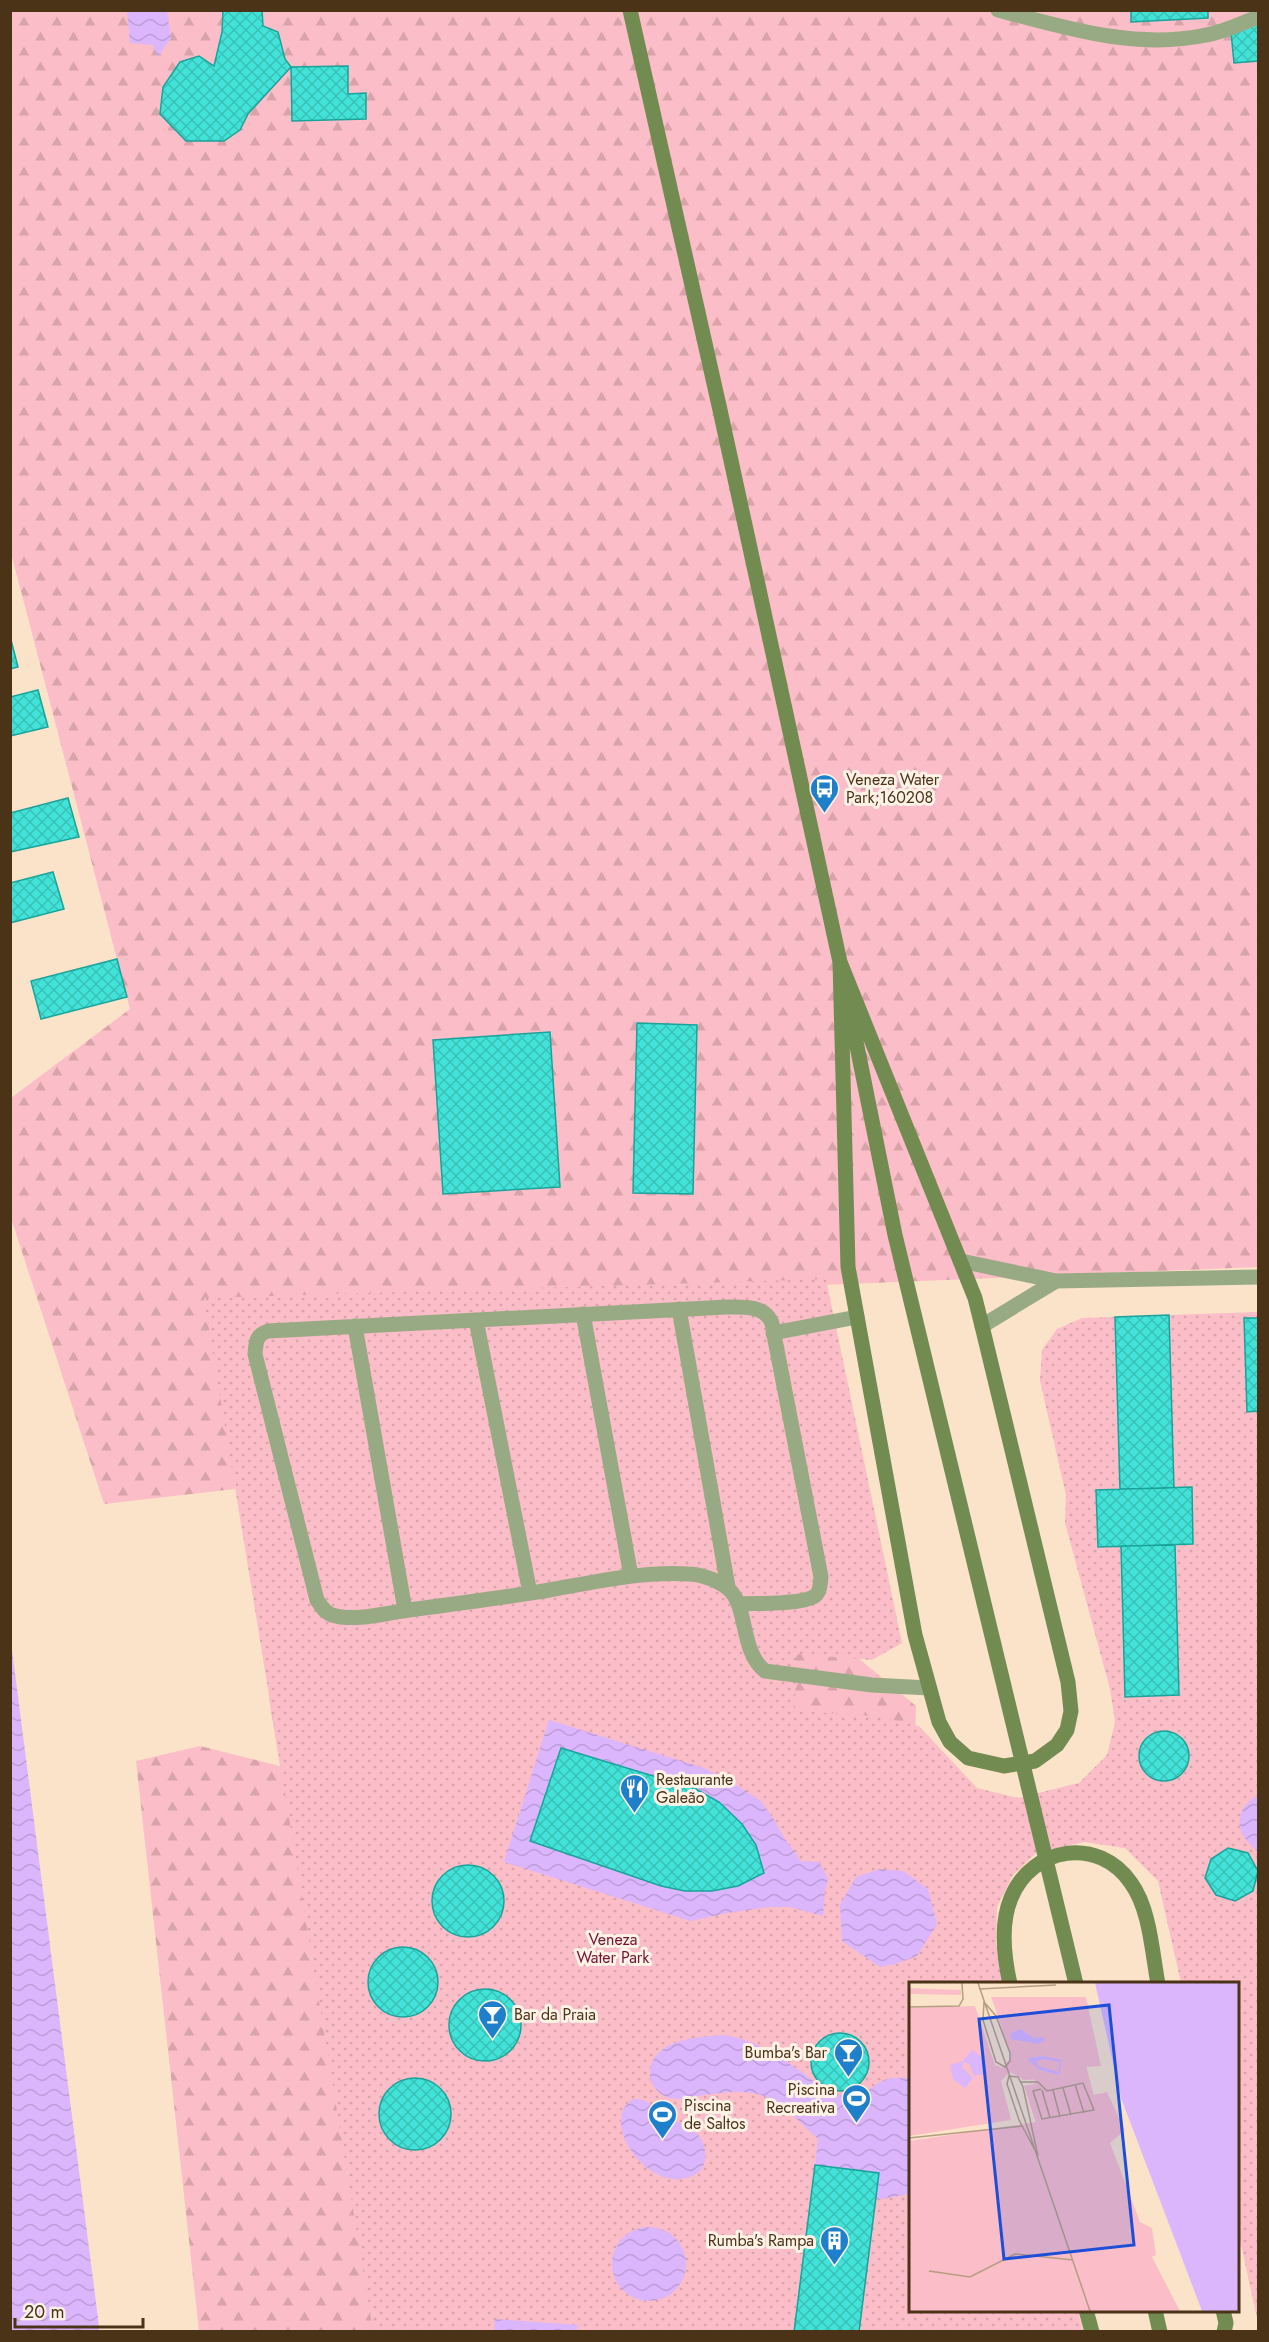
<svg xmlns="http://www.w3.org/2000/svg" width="1269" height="2342" viewBox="0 0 1269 2342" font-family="Jost,sans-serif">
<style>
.forest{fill:url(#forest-firs)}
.park{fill:url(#park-dots)}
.water{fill:url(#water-waves);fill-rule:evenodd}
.building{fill:url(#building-cross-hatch);stroke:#19a39a;stroke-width:1.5}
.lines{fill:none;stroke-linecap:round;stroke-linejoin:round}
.lane{stroke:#98aa83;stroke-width:15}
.street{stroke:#98aa83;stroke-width:15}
.secondary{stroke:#728b50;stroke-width:15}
.labels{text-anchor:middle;stroke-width:6;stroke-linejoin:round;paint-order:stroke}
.poi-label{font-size:16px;fill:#4b3318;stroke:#fff2e6;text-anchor:start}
.park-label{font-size:16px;fill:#721432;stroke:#fff2e6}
.inset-road{fill:none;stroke:#b59d82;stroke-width:1.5}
.view{fill:#1d4ed8;fill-opacity:0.15;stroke:#1d4ed8;stroke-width:3}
.inset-edge{fill:none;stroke:#4b3318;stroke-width:3}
</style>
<defs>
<pattern id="forest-firs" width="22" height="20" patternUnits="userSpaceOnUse" patternTransform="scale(1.5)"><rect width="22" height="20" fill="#fbbdc7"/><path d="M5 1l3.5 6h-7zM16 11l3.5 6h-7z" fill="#d9a3aa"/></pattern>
<pattern id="park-dots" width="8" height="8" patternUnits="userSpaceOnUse" patternTransform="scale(1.5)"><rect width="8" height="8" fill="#fbbdc7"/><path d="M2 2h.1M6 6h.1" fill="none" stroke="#d9a3aa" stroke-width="1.8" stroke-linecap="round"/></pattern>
<pattern id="water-waves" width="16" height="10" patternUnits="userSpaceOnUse" patternTransform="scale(1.5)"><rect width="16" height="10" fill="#dbb6fd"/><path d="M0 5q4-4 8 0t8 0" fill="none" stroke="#bd9dd8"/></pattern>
<pattern id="building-cross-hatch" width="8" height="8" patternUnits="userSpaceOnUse" patternTransform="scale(1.5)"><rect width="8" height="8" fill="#41e2d7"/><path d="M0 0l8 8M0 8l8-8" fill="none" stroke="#3bc2b8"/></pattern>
</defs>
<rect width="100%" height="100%" fill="#fbe3c9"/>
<!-- forest -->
<path class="forest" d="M 10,11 L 1258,11 L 1258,1267 L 222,1310 L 235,1489 L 104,1504 L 11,1218 L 11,1098 L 130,1009 L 11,553 Z
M 846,1648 L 916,1706 L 914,1775 L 494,2331 L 199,2331 L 136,1761 L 200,1746 L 280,1766 L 269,1698 Z"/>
<!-- park -->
<path class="park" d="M 826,1279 L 902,1643 L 872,1660 L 796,1654 L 795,1711 L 875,1716 L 919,1726 L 977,1788 L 1018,1798 L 1079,1783 L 1107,1755 L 1115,1722 L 1110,1689 L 1065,1523 L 1066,1495 L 1040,1381 L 1042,1350 L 1057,1329 L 1082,1318 L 1258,1312 L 1258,2323 L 1238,2231 L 1238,1984 L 1181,1983 L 1158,1881 L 1125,1848 L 1084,1842 L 1036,1853 L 1013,1875 L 997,1907 L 996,1943 L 1005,1983 L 910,1984 L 910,2310 L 1078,2311 L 1083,2331 L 373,2331 L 204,1298 Z"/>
<!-- water -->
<path class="water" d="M 127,11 L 167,11 L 171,38 L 158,57 L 153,45 L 130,43 Z
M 11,1642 L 98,2318 L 99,2331 L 11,2331 Z
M 549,1720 L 704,1768 L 736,1785 L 761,1801 L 773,1818 L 785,1839 L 801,1861 L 819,1862 L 828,1879 L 825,1890 L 823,1916 L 790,1907 L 770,1907 L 727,1913 L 691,1921 L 504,1862 ZM 561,1748 L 695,1789 L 719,1802 L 742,1824 L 756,1845 L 764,1873 L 738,1886 L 712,1891 L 685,1891 L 661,1886 L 530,1841 Z
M 1258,1796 L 1258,1852 C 1254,1848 1248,1843 1244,1837 C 1234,1822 1242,1802 1258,1796 Z
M 880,1869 L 903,1871 L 928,1889 L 937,1924 L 917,1956 L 896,1964 L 880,1967 L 842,1941 L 840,1905 L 856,1877 Z
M 725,2035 C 753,2040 778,2054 800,2071 C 814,2081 827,2094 845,2096 C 867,2098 870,2085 887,2079 C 894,2077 903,2078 910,2078 L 910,2194 L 876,2200 L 879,2173 L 815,2165 L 818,2139 C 769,2093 766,2086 698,2096 C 688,2098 676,2101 666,2097 C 656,2092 649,2083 650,2072 C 653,2038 699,2037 725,2035 Z
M 633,2099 C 649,2098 655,2109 668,2117 C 676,2122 685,2124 692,2129 C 707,2139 712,2166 694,2175 C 649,2198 597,2120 633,2099 Z
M612 2264a37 37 0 1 1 74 0a37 37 0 1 1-74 0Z
M 495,2319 L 578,2325 L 577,2331 L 494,2331 Z"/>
<!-- building -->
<path class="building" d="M 223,10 L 262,10 L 263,26 L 278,32 L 285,59 L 291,67 L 248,114 L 240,130 L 224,141 L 186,141 L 160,114 L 163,87 L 180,62 L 199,56 L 214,66 L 222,32 Z
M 1131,10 L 1208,10 L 1208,18 L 1131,22 Z
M 1258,22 L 1258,61 L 1234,63 L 1231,32 Z
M 348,66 L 348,94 L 366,93 L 366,119 L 292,121 L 291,67 Z
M 10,636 L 18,667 L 10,669 Z
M 38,690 L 48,727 L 10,736 L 10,697 Z
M 68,798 L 79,837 L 10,852 L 10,813 Z
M 53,872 L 64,909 L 10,923 L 10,883 Z
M 117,959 L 127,997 L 41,1019 L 31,981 Z
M 637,1023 L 697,1025 L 693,1194 L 633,1193 Z
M 550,1032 L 560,1187 L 443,1194 L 433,1040 Z
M 1169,1315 L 1174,1488 L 1120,1489 L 1115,1317 Z
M 1244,1318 L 1258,1318 L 1258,1411 L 1247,1412 Z
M 1192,1487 L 1193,1544 L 1098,1547 L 1096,1490 Z
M 1175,1545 L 1179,1695 L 1125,1697 L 1121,1546 Z
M1139 1756a25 25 0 1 1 50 0a25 25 0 1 1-50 0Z
M 561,1748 L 696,1789 L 719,1802 L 742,1824 L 756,1845 L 764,1873 L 738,1886 L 712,1891 L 685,1891 L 661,1886 L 530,1841 Z
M 1228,1848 L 1248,1853 L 1258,1871 L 1253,1891 L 1235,1901 L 1216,1895 L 1205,1878 L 1211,1859 Z
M432 1901a36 36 0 1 1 72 0a36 36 0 1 1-72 0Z
M368 1982a35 35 0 1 1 70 0a35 35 0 1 1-70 0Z
M449 2025a36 36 0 1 1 72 0a36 36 0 1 1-72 0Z
M811 2062a29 29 0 1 1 58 0a29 29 0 1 1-58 0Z
M379 2114a36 36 0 1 1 72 0a36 36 0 1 1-72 0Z
M 815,2165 L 879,2173 L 859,2332 L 794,2332 Z"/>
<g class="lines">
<!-- lane -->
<path class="lane" d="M 998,10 C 1066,28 1136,50 1206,35 C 1224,32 1242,23 1258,17
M 961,1261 L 1056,1281 L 1258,1277
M 679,1309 L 728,1587
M 583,1314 L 631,1576
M 476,1320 L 530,1593
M 355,1326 L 405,1610
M 982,1326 L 1056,1281
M 739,1604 C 755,1603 806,1605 816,1595 C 821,1590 820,1583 821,1577 L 776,1345 C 774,1338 774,1328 771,1321 C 763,1305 742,1307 727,1307 L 268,1331 C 256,1335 256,1342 255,1354 L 317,1600 C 321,1606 325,1613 332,1615 C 355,1622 386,1613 409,1610 C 454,1604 499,1598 544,1591 C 591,1583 640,1571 688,1574 C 700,1574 717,1580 726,1587 C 749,1602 739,1651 765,1671 L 872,1685 L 929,1688"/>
<!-- street -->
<path class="street" d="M 773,1333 L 857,1317"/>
<!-- secondary -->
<path class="secondary" d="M 630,10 L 720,410 L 840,962 L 895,1235 L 1076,1984
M 840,962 L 975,1298 L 982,1326 L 1068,1682 L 1071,1711 L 1067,1730 L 1057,1745 L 1035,1761 L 1004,1766 L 968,1758 L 950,1742 L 939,1722 L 915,1635 L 848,1267 Z
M 1010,1984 C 1004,1957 1000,1924 1011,1898 C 1032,1846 1099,1836 1131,1883 C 1150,1909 1152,1952 1158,1984
M 1086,2310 L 1092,2332
M 1155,2310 L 1160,2332
M 1223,2310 L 1226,2323 L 1224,2332"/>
</g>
<!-- icons -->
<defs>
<symbol id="bus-pin" viewBox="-11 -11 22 30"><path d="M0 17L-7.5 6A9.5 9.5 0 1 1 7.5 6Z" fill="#1e7fcb" stroke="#fff2e6"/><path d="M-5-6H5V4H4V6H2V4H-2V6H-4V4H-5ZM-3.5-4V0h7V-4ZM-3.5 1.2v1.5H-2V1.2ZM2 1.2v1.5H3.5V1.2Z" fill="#fff"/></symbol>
<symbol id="restaurant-pin" viewBox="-11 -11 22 30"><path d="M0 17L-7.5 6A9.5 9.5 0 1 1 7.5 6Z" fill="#1e7fcb" stroke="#fff2e6"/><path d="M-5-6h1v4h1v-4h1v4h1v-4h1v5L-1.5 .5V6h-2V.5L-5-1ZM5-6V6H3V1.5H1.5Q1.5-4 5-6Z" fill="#fff"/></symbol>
<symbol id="bar-pin" viewBox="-11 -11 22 30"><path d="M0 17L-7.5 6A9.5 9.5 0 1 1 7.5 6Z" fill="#1e7fcb" stroke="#fff2e6"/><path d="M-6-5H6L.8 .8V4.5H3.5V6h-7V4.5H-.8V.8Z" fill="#fff"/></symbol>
<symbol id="stadium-pin" viewBox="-11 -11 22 30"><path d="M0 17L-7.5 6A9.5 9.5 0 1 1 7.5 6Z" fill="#1e7fcb" stroke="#fff2e6"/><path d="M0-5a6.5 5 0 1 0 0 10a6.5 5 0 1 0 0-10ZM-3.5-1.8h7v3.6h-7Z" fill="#fff"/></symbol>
<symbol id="building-pin" viewBox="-11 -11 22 30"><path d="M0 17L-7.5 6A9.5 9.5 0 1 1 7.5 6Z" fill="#1e7fcb" stroke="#fff2e6"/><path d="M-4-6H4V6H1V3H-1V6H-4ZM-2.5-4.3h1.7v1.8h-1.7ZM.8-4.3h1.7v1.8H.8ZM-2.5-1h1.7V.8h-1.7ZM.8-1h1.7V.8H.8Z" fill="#fff"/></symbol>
</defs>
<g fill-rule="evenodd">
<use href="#bus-pin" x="808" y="772" width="33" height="45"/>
<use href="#restaurant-pin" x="618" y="1772" width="33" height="45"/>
<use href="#bar-pin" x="476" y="1998" width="33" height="45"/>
<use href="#bar-pin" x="832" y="2036" width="33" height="45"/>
<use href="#stadium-pin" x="840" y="2082" width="33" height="45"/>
<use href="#stadium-pin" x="646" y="2098" width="33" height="45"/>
<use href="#building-pin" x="818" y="2224" width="33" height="45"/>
</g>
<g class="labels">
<!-- poi labels -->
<g class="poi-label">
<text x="846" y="785">Veneza Water<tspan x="846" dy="18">Park;160208</tspan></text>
<text x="656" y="1785">Restaurante<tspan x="656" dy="18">Galeão</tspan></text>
<text x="514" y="2020">Bar da Praia</text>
<text x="827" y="2058" text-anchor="end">Bumba's Bar</text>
<text x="835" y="2095" text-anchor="end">Piscina<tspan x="835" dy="18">Recreativa</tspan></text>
<text x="684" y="2111">Piscina<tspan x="684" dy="18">de Saltos</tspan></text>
<text x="814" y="2246" text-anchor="end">Rumba's Rampa</text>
</g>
<!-- park labels -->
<g class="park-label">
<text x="613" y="1945">Veneza<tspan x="613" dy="18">Water Park</tspan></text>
</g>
</g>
<!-- overview -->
<g transform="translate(909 1982)">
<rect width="330" height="330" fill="#fbe3c9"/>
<path d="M 0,6 L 52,8 L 52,13 L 0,12 ZM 82,15 L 177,15 L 192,84 L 178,85 L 155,96 L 113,98 L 112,91 L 149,22 L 85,23 ZM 198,110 L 216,148 L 201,161 L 231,240 L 243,246 L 247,273 L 243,275 L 271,329 L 0,329 L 0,159 L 188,131 L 185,113 Z" fill="#fbbdc7"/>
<path d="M 160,21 L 190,132 L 127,141 L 115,104 L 126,102 L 125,97 L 112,96 L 101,90 L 92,99 L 102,138 L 0,154 L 0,26 L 66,24 L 86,83 L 94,86 L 102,75 L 85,23 Z" fill="#fbbdc7"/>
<path d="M 186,1 L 330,1 L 330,329 L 293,329 L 212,116 ZM 112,47 L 124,56 L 134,55 L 136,59 L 129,62 L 101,57 L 102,51 ZM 63,68 L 75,77 L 78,91 L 65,94 L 60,82 L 55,80 L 53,85 L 64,96 L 56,106 L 44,97 L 41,83 L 54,79 ZM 134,74 L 153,78 L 150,93 L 131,88 L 120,79 L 120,76 ZM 135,77 L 151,80 L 149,90 L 129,84 L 127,79 Z" fill="#dbb6fd" fill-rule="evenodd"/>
<path class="inset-road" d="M 69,1 L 181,329M 70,7 L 147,3M 75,20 L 87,34 L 101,71 L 101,79 L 96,85 L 87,80 L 74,38 ZM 0,25 L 50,24 L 54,17 L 53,1M 100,94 L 109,95 L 114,105 L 129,174 L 110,138 L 98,102 ZM 112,100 L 129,100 L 138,109 L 174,101 L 185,128 L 133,137 L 124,109 L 132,107M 166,102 L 175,131M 154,106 L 162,133M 133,108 L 141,136M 144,108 L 151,135M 0,156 L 113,144M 20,289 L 61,295 L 106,272 L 164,278"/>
<path class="view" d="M 200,23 L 225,263 L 95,277 L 70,37 Z"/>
<rect width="330" height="330" class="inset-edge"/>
</g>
<!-- border -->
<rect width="1269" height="2342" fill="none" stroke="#4b3318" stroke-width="24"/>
<!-- scale -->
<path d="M15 2318v9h128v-9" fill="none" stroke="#4b3318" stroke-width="3"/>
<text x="24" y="2318" font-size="18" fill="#4b3318" stroke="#fff2e6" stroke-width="4.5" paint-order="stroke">20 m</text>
</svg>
